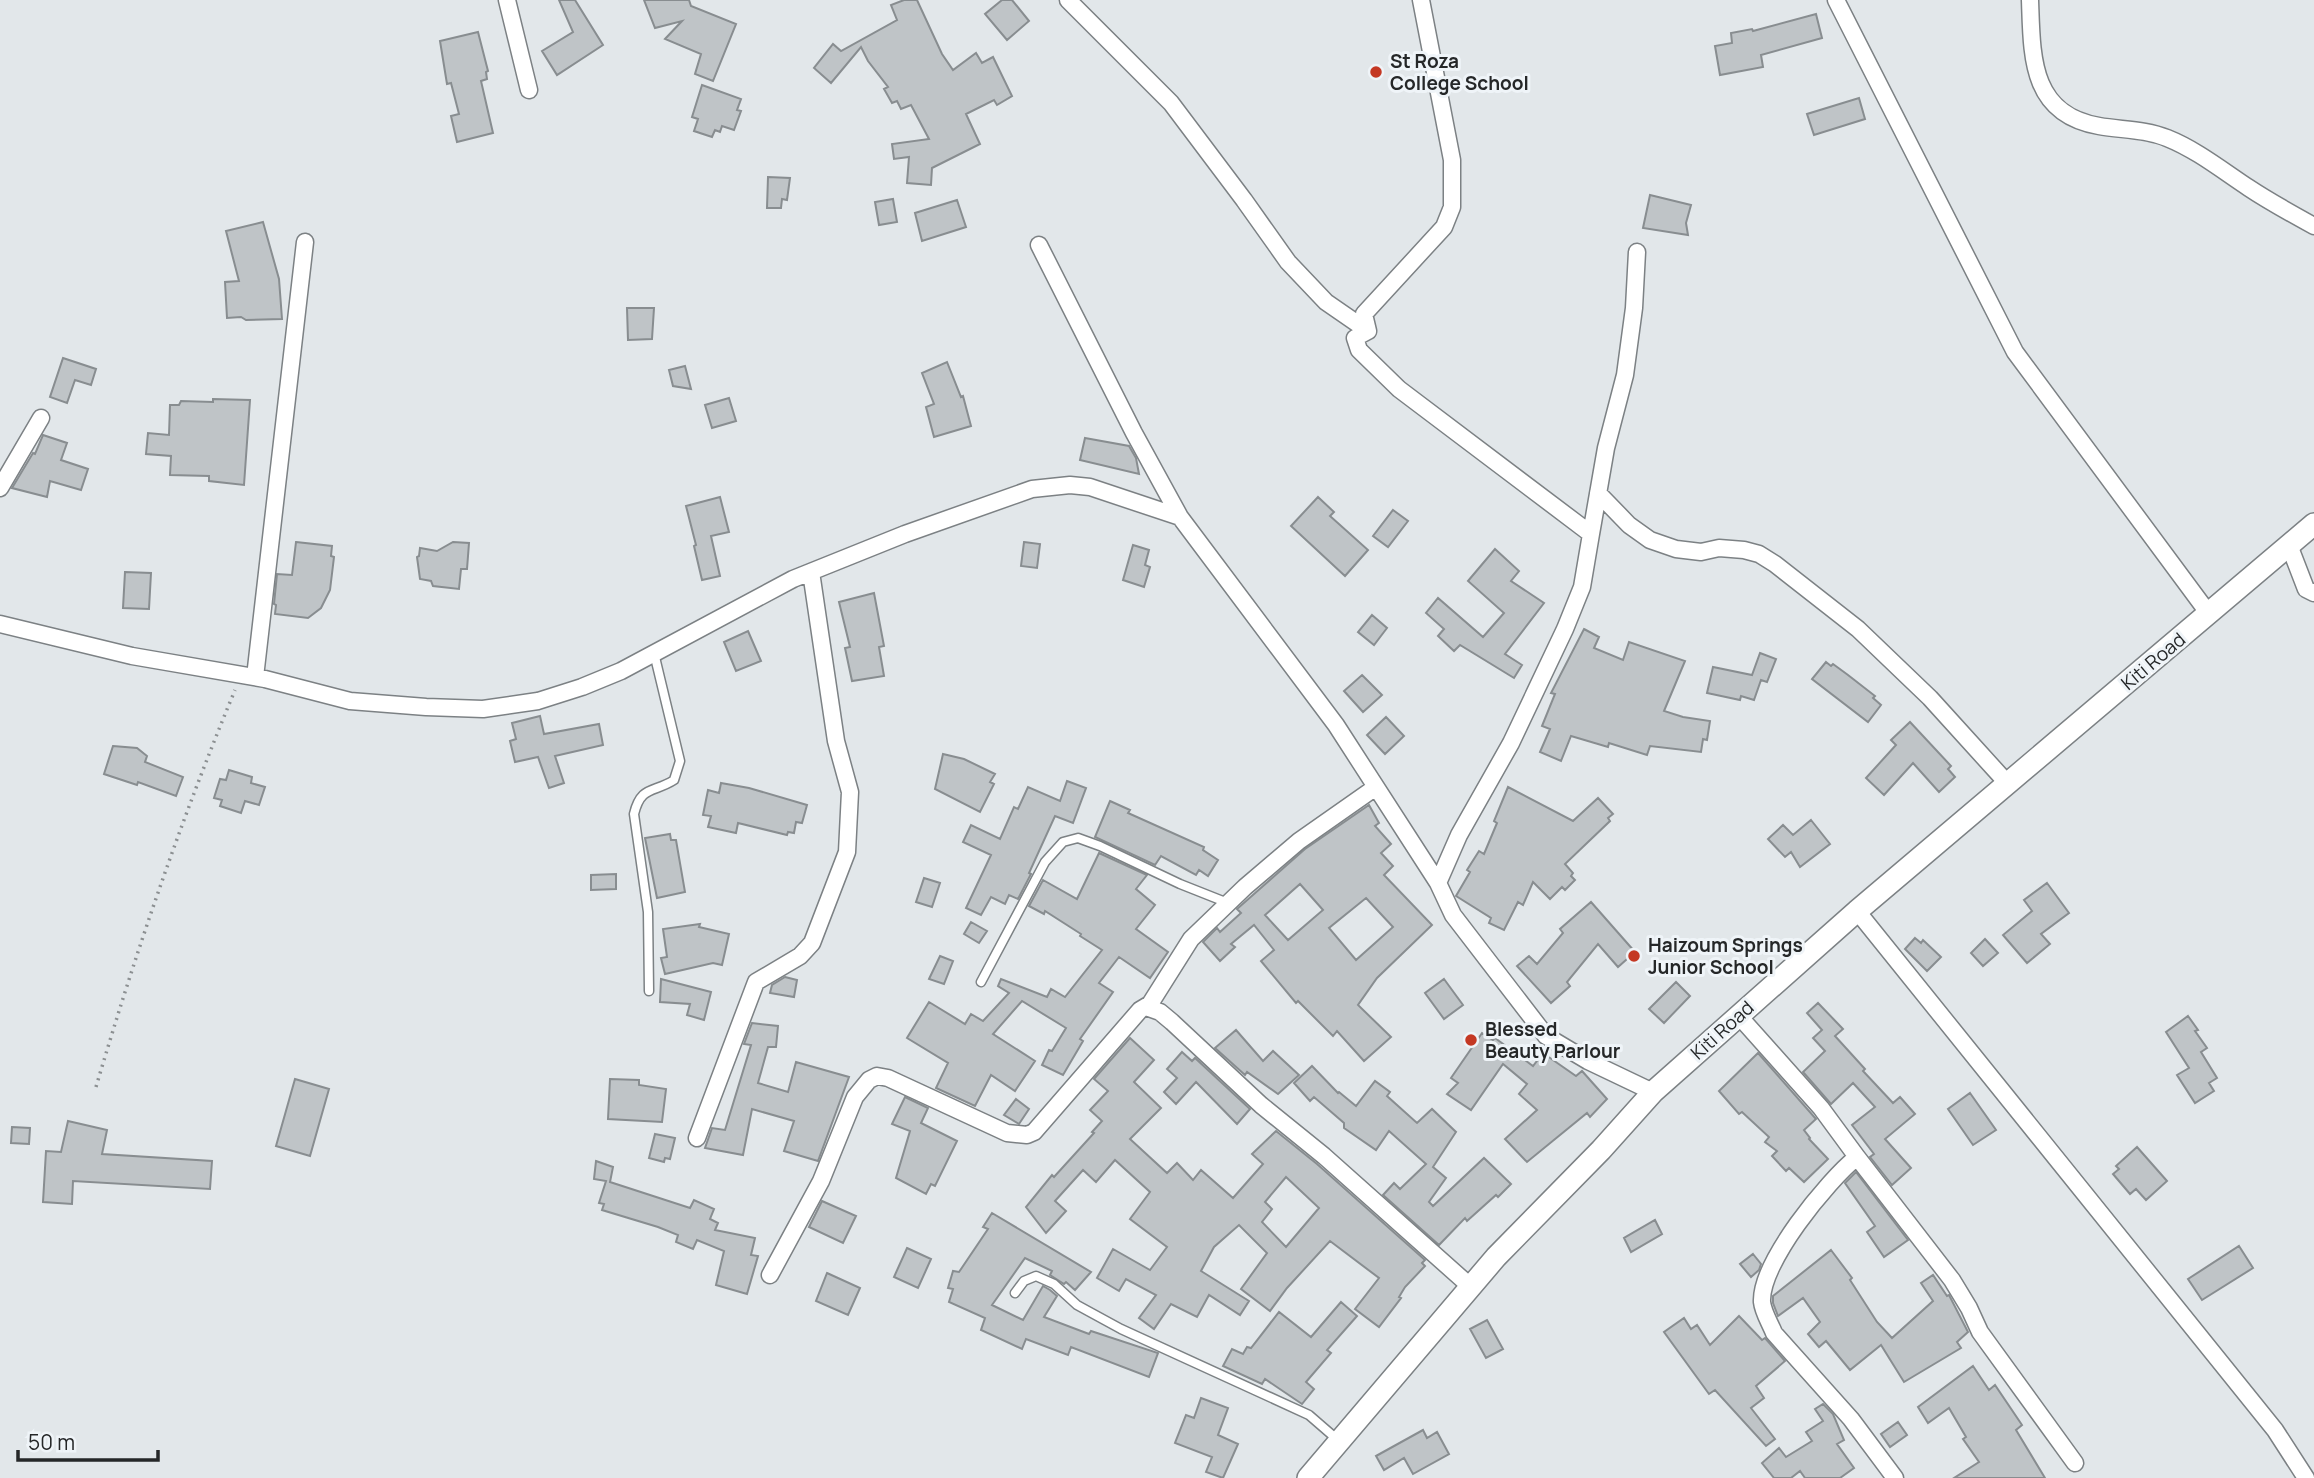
<svg xmlns="http://www.w3.org/2000/svg" width="2314" height="1478" viewBox="0 0 2314 1478" font-family="Manrope,sans-serif">
<style>
.building{fill:#bfc4c7;stroke:#888d90;stroke-width:2;fill-rule:evenodd}
.lines{fill:none;stroke-linecap:round;stroke-linejoin:round}
.lane-casing{stroke:#7c8184;stroke-width:11}
.street-casing{stroke:#7c8184;stroke-width:19}
.secondary-casing{stroke:#7c8184;stroke-width:24}
.path{stroke:#8b8f91;stroke-width:3.5;stroke-dasharray:2 5;stroke-linecap:butt}
.lane{stroke:#fff;stroke-width:8}
.street{stroke:#fff;stroke-width:16}
.secondary{stroke:#fff;stroke-width:21}
.poi-dot{fill:#c43823;stroke:#eff4f8;stroke-width:2.5}
.labels{text-anchor:middle;stroke-width:6;stroke-linejoin:round;paint-order:stroke}
.poi-label{font-size:19px;font-weight:bold;fill:#252728;stroke:#eff4f8;text-anchor:start}
.street-label{font-size:19px;fill:#252728;stroke:#eff4f8}
</style>
<rect width="100%" height="100%" fill="#e2e7ea"/>
<!-- building -->
<path class="building" d="M 559,0 L 575,0 L 603,45 L 557,75 L 542,51 L 573,32 Z
M 644,0 L 689,0 L 691,6 L 736,24 L 713,81 L 695,74 L 701,54 L 665,39 L 682,21 L 655,28 Z
M 904,0 L 917,0 L 942,54 L 953,70 L 976,53 L 982,63 L 993,57 L 1012,96 L 997,105 L 994,100 L 966,114 L 980,144 L 932,168 L 931,185 L 907,183 L 909,157 L 894,159 L 892,144 L 929,139 L 911,105 L 901,109 L 897,101 L 892,103 L 884,89 L 888,87 L 868,61 L 861,47 L 831,83 L 814,68 L 833,44 L 841,51 L 897,20 L 891,5 Z
M 1002,0 L 1012,0 L 1029,21 L 1007,40 L 985,14 Z
M 1816,14 L 1822,38 L 1761,55 L 1763,67 L 1720,75 L 1715,46 L 1732,43 L 1731,33 L 1752,29 L 1753,31 Z
M 478,32 L 488,71 L 486,72 L 487,79 L 481,81 L 493,133 L 457,142 L 451,116 L 459,114 L 451,83 L 447,84 L 440,41 Z
M 702,85 L 741,99 L 737,110 L 741,111 L 734,130 L 722,126 L 720,132 L 715,130 L 712,137 L 694,131 L 698,119 L 692,117 Z
M 1859,98 L 1865,119 L 1814,135 L 1807,114 Z
M 768,177 L 790,178 L 787,200 L 782,199 L 781,208 L 767,208 Z
M 1650,195 L 1691,205 L 1686,223 L 1688,235 L 1643,228 Z
M 893,199 L 897,222 L 879,225 L 875,202 Z
M 957,200 L 966,227 L 922,241 L 915,213 Z
M 263,222 L 279,279 L 282,319 L 246,320 L 241,317 L 227,318 L 225,282 L 239,281 L 226,231 Z
M 627,308 L 654,308 L 652,339 L 628,340 Z
M 63,358 L 96,369 L 91,385 L 75,380 L 67,403 L 50,397 Z
M 947,362 L 961,397 L 963,396 L 971,426 L 934,437 L 926,407 L 934,404 L 922,373 Z
M 685,366 L 691,389 L 673,386 L 669,370 Z
M 729,398 L 736,421 L 712,428 L 705,405 Z
M 213,399 L 250,400 L 244,485 L 209,481 L 209,476 L 170,475 L 171,456 L 146,454 L 148,433 L 169,435 L 170,405 L 179,405 L 181,401 L 213,402 Z
M 43,435 L 67,443 L 61,460 L 88,469 L 81,490 L 50,481 L 47,497 L 12,488 L 33,453 L 35,454 Z
M 1085,438 L 1129,446 L 1136,458 L 1139,474 L 1080,460 Z
M 720,497 L 729,532 L 711,536 L 720,576 L 702,580 L 694,546 L 696,545 L 686,506 Z
M 1318,497 L 1334,512 L 1330,516 L 1368,550 L 1345,576 L 1291,526 Z
M 1393,510 L 1408,521 L 1388,547 L 1373,536 Z
M 296,542 L 332,546 L 331,556 L 334,557 L 330,590 L 321,608 L 308,618 L 275,614 L 276,605 L 274,604 L 277,574 L 292,575 Z
M 453,542 L 469,543 L 467,569 L 461,569 L 459,589 L 433,586 L 431,581 L 420,579 L 417,557 L 419,556 L 420,548 L 437,551 Z
M 1024,542 L 1040,544 L 1037,568 L 1021,566 Z
M 1133,545 L 1149,550 L 1145,565 L 1150,567 L 1144,587 L 1123,580 Z
M 1495,549 L 1519,571 L 1511,581 L 1544,603 L 1505,654 L 1522,665 L 1514,678 L 1460,645 L 1454,651 L 1438,636 L 1444,629 L 1426,613 L 1438,598 L 1483,637 L 1504,613 L 1468,581 Z
M 125,572 L 151,573 L 149,609 L 123,608 Z
M 874,593 L 884,646 L 879,647 L 884,676 L 852,681 L 845,648 L 850,647 L 839,602 Z
M 1372,615 L 1387,628 L 1374,645 L 1358,632 Z
M 1584,629 L 1599,637 L 1594,648 L 1623,660 L 1629,642 L 1685,661 L 1664,711 L 1683,717 L 1710,721 L 1707,740 L 1703,739 L 1701,752 L 1650,746 L 1647,755 L 1609,743 L 1608,747 L 1571,736 L 1561,761 L 1540,752 L 1550,729 L 1542,726 L 1555,694 L 1551,693 Z
M 748,631 L 761,661 L 736,671 L 724,642 Z
M 1760,653 L 1776,659 L 1767,682 L 1761,680 L 1754,700 L 1741,696 L 1740,700 L 1707,693 L 1713,667 L 1752,675 Z
M 1826,662 L 1831,666 L 1833,664 L 1848,675 L 1875,696 L 1873,698 L 1881,705 L 1868,722 L 1812,679 Z
M 1362,675 L 1382,695 L 1363,712 L 1344,691 Z
M 540,716 L 544,734 L 599,724 L 603,745 L 555,756 L 564,783 L 549,788 L 538,757 L 515,762 L 510,741 L 516,739 L 512,723 Z
M 1386,717 L 1404,736 L 1385,754 L 1367,735 Z
M 1910,722 L 1951,766 L 1948,769 L 1955,777 L 1939,792 L 1913,763 L 1884,795 L 1866,778 L 1896,745 L 1891,740 Z
M 113,746 L 137,748 L 147,756 L 145,762 L 183,777 L 176,796 L 138,782 L 137,785 L 104,774 Z
M 943,754 L 964,759 L 995,774 L 990,782 L 994,784 L 980,812 L 935,789 Z
M 229,770 L 252,777 L 251,783 L 265,787 L 259,805 L 245,801 L 241,813 L 220,806 L 222,800 L 214,798 L 220,779 L 226,780 Z
M 1067,781 L 1086,788 L 1073,823 L 1055,816 L 1029,873 L 1031,874 L 1018,899 L 1009,895 L 1005,904 L 991,897 L 981,915 L 966,908 L 991,855 L 963,842 L 971,825 L 1000,839 L 1014,807 L 1018,809 L 1028,787 L 1060,801 Z
M 721,783 L 749,788 L 807,805 L 802,823 L 796,822 L 794,833 L 788,832 L 787,835 L 738,823 L 736,833 L 708,827 L 711,816 L 703,815 L 708,790 L 719,793 Z
M 1508,787 L 1573,821 L 1598,798 L 1613,814 L 1608,818 L 1610,821 L 1565,864 L 1573,873 L 1571,876 L 1575,880 L 1565,890 L 1562,887 L 1550,899 L 1533,882 L 1523,905 L 1518,902 L 1504,930 L 1489,923 L 1491,918 L 1456,896 L 1470,872 L 1467,870 L 1479,851 L 1484,854 L 1497,823 L 1494,821 Z
M 1110,801 L 1130,810 L 1128,813 L 1204,847 L 1203,850 L 1218,860 L 1208,876 L 1199,870 L 1196,875 L 1161,856 L 1155,865 L 1095,837 Z
M 1369,805 L 1379,823 L 1375,826 L 1391,844 L 1381,853 L 1393,866 L 1384,875 L 1432,925 L 1377,978 L 1358,1005 L 1391,1037 L 1364,1061 L 1337,1031 L 1333,1036 L 1298,1001 L 1296,1003 L 1261,961 L 1274,950 L 1254,925 L 1231,944 L 1235,947 L 1220,961 L 1203,942 L 1217,928 L 1220,932 L 1241,913 L 1237,909 L 1305,849 ZM 1300,884 L 1323,910 L 1288,940 L 1265,915 ZM 1366,898 L 1393,927 L 1356,960 L 1329,928 Z
M 1811,820 L 1830,844 L 1800,867 L 1791,852 L 1785,857 L 1768,839 L 1783,825 L 1793,835 Z
M 670,834 L 671,840 L 676,840 L 685,892 L 657,898 L 645,838 Z
M 1099,853 L 1147,875 L 1136,889 L 1155,905 L 1136,929 L 1168,952 L 1150,978 L 1119,957 L 1099,983 L 1113,992 L 1080,1039 L 1083,1041 L 1063,1075 L 1042,1065 L 1049,1050 L 1052,1051 L 1066,1028 L 1022,1001 L 993,1034 L 1035,1061 L 1015,1091 L 991,1075 L 975,1106 L 936,1088 L 948,1063 L 907,1038 L 929,1002 L 965,1024 L 971,1014 L 983,1021 L 1009,993 L 998,986 L 1001,979 L 1047,997 L 1051,989 L 1065,997 L 1102,950 L 1080,936 L 1081,934 L 1045,911 L 1044,914 L 1029,906 L 1043,880 L 1077,899 Z
M 616,874 L 616,889 L 591,890 L 591,875 Z
M 924,878 L 940,883 L 932,907 L 916,902 Z
M 2047,883 L 2069,913 L 2041,934 L 2050,944 L 2027,963 L 2003,935 L 2032,911 L 2024,900 Z
M 1591,902 L 1635,952 L 1618,967 L 1598,944 L 1567,982 L 1570,986 L 1551,1003 L 1517,966 L 1529,956 L 1537,964 L 1563,933 L 1560,929 Z
M 971,922 L 987,931 L 979,943 L 964,934 Z
M 700,924 L 699,927 L 729,934 L 722,965 L 713,963 L 665,974 L 661,958 L 667,957 L 663,929 Z
M 1915,938 L 1921,943 L 1923,940 L 1941,957 L 1927,971 L 1905,949 Z
M 1985,939 L 1998,953 L 1983,966 L 1971,953 Z
M 940,956 L 953,961 L 944,984 L 929,979 Z
M 785,977 L 797,980 L 794,997 L 770,993 L 772,985 Z
M 661,979 L 711,992 L 704,1020 L 687,1015 L 690,1004 L 660,1002 Z
M 1444,979 L 1463,1005 L 1444,1019 L 1425,993 Z
M 1676,982 L 1690,996 L 1664,1023 L 1649,1009 Z
M 1818,1003 L 1843,1029 L 1835,1036 L 1865,1069 L 1863,1071 L 1893,1103 L 1900,1097 L 1915,1114 L 1885,1139 L 1911,1168 L 1892,1185 L 1870,1157 L 1874,1154 L 1852,1125 L 1875,1107 L 1853,1083 L 1831,1104 L 1803,1072 L 1825,1051 L 1813,1038 L 1822,1030 L 1807,1013 Z
M 2188,1016 L 2198,1030 L 2195,1031 L 2207,1048 L 2201,1052 L 2217,1078 L 2209,1083 L 2214,1091 L 2195,1103 L 2177,1075 L 2189,1068 L 2166,1032 Z
M 752,1023 L 778,1026 L 776,1047 L 768,1047 L 758,1083 L 788,1092 L 796,1062 L 849,1077 L 818,1161 L 784,1151 L 794,1121 L 752,1109 L 743,1155 L 705,1148 L 712,1128 L 725,1130 L 751,1045 L 744,1044 Z
M 1236,1030 L 1263,1061 L 1273,1051 L 1299,1075 L 1278,1094 L 1247,1072 L 1245,1075 L 1215,1048 Z
M 1482,1033 L 1493,1040 L 1495,1038 L 1533,1066 L 1543,1053 L 1576,1076 L 1582,1071 L 1607,1099 L 1590,1117 L 1587,1113 L 1527,1162 L 1505,1139 L 1537,1110 L 1519,1094 L 1527,1084 L 1503,1064 L 1471,1110 L 1447,1094 L 1458,1083 L 1451,1078 Z
M 1130,1038 L 1154,1060 L 1134,1082 L 1161,1108 L 1130,1139 L 1167,1173 L 1177,1163 L 1193,1180 L 1201,1170 L 1233,1198 L 1263,1164 L 1252,1154 L 1276,1131 L 1317,1164 L 1425,1260 L 1422,1263 L 1425,1266 L 1405,1287 L 1399,1297 L 1401,1298 L 1379,1327 L 1355,1309 L 1379,1278 L 1330,1241 L 1287,1288 L 1270,1311 L 1241,1289 L 1267,1253 L 1239,1225 L 1214,1247 L 1201,1271 L 1249,1301 L 1240,1315 L 1209,1295 L 1197,1317 L 1171,1304 L 1154,1329 L 1139,1318 L 1156,1295 L 1126,1279 L 1119,1291 L 1097,1278 L 1113,1249 L 1150,1270 L 1167,1247 L 1130,1219 L 1150,1192 L 1115,1160 L 1096,1182 L 1083,1170 L 1055,1201 L 1066,1211 L 1046,1233 L 1026,1207 L 1052,1175 L 1054,1177 L 1094,1133 L 1092,1132 L 1102,1121 L 1090,1110 L 1108,1091 L 1094,1079 ZM 1286,1177 L 1319,1208 L 1286,1247 L 1262,1222 L 1272,1209 L 1265,1202 Z
M 1182,1052 L 1192,1061 L 1195,1058 L 1250,1109 L 1237,1124 L 1196,1082 L 1176,1104 L 1164,1092 L 1177,1078 L 1167,1069 Z
M 1758,1053 L 1816,1119 L 1804,1130 L 1810,1138 L 1809,1139 L 1828,1159 L 1804,1182 L 1789,1168 L 1786,1171 L 1772,1156 L 1777,1151 L 1765,1142 L 1769,1137 L 1742,1112 L 1739,1114 L 1719,1091 Z
M 1312,1066 L 1338,1093 L 1339,1092 L 1356,1106 L 1375,1081 L 1390,1092 L 1387,1096 L 1417,1123 L 1432,1109 L 1456,1132 L 1433,1167 L 1446,1178 L 1429,1202 L 1433,1206 L 1484,1158 L 1511,1184 L 1498,1197 L 1496,1195 L 1467,1221 L 1465,1218 L 1439,1245 L 1383,1195 L 1394,1183 L 1400,1189 L 1426,1164 L 1389,1131 L 1376,1150 L 1344,1128 L 1344,1123 L 1314,1097 L 1310,1101 L 1294,1083 Z
M 295,1079 L 329,1089 L 310,1156 L 276,1146 Z
M 610,1079 L 639,1080 L 639,1085 L 666,1089 L 662,1122 L 608,1119 Z
M 1970,1093 L 1996,1130 L 1973,1145 L 1948,1109 Z
M 905,1097 L 928,1108 L 921,1123 L 957,1141 L 935,1186 L 931,1184 L 926,1194 L 896,1178 L 910,1131 L 892,1124 Z
M 1016,1099 L 1029,1109 L 1019,1124 L 1004,1115 Z
M 68,1121 L 107,1130 L 102,1154 L 212,1161 L 210,1189 L 73,1181 L 72,1204 L 43,1202 L 46,1151 L 61,1152 Z
M 12,1127 L 30,1128 L 29,1144 L 11,1143 Z
M 655,1134 L 675,1138 L 670,1159 L 665,1158 L 664,1162 L 649,1158 Z
M 2137,1147 L 2167,1181 L 2146,1200 L 2136,1189 L 2130,1194 L 2113,1174 L 2119,1169 L 2116,1166 Z
M 596,1161 L 613,1167 L 610,1182 L 690,1208 L 694,1200 L 714,1209 L 710,1219 L 718,1223 L 715,1230 L 755,1238 L 751,1255 L 758,1256 L 747,1294 L 716,1285 L 724,1251 L 697,1240 L 693,1249 L 676,1242 L 678,1235 L 658,1227 L 602,1210 L 604,1204 L 599,1203 L 606,1181 L 594,1179 Z
M 1856,1172 L 1908,1240 L 1884,1257 L 1867,1232 L 1875,1226 L 1845,1183 Z
M 822,1201 L 856,1216 L 843,1243 L 809,1227 Z
M 992,1213 L 1091,1272 L 1075,1290 L 1066,1282 L 1064,1284 L 1050,1275 L 1052,1271 L 1025,1258 L 992,1305 L 1023,1320 L 1043,1286 L 1050,1290 L 1057,1296 L 1044,1317 L 1089,1334 L 1091,1331 L 1158,1353 L 1149,1377 L 1071,1347 L 1068,1355 L 1026,1339 L 1022,1349 L 981,1330 L 985,1318 L 949,1302 L 953,1289 L 948,1288 L 953,1271 L 959,1272 L 988,1229 L 983,1227 Z
M 1655,1220 L 1662,1234 L 1631,1252 L 1624,1238 Z
M 2239,1246 L 2253,1268 L 2202,1300 L 2188,1279 Z
M 907,1248 L 931,1259 L 918,1288 L 894,1277 Z
M 1831,1250 L 1852,1278 L 1850,1280 L 1877,1322 L 1892,1338 L 1933,1301 L 1921,1283 L 1933,1275 L 1947,1296 L 1949,1295 L 1968,1332 L 1957,1342 L 1961,1348 L 1904,1382 L 1881,1345 L 1850,1370 L 1826,1341 L 1819,1347 L 1808,1334 L 1820,1322 L 1803,1298 L 1778,1316 L 1773,1303 L 1773,1296 Z
M 1753,1254 L 1761,1264 L 1759,1270 L 1751,1277 L 1740,1264 Z
M 827,1273 L 860,1288 L 848,1315 L 816,1301 Z
M 1341,1302 L 1357,1316 L 1327,1350 L 1331,1353 L 1306,1382 L 1314,1389 L 1302,1404 L 1265,1379 L 1262,1384 L 1223,1366 L 1232,1349 L 1243,1354 L 1247,1347 L 1251,1348 L 1279,1312 L 1311,1337 Z
M 1739,1316 L 1762,1340 L 1765,1338 L 1785,1361 L 1756,1386 L 1764,1398 L 1751,1408 L 1775,1439 L 1766,1446 L 1715,1390 L 1709,1394 L 1664,1332 L 1684,1318 L 1691,1329 L 1697,1325 L 1710,1345 Z
M 1487,1320 L 1503,1349 L 1486,1358 L 1470,1329 Z
M 1973,1366 L 1989,1390 L 1995,1385 L 2022,1425 L 2016,1430 L 2045,1478 L 1954,1478 L 1979,1462 L 1963,1439 L 1966,1437 L 1949,1408 L 1928,1423 L 1918,1407 Z
M 1201,1398 L 1228,1408 L 1218,1435 L 1238,1444 L 1223,1478 L 1206,1472 L 1212,1457 L 1175,1443 L 1186,1415 L 1194,1418 Z
M 1823,1404 L 1833,1414 L 1844,1440 L 1837,1444 L 1854,1468 L 1840,1478 L 1805,1478 L 1800,1471 L 1791,1478 L 1774,1478 L 1762,1463 L 1779,1448 L 1786,1457 L 1812,1441 L 1806,1432 L 1823,1421 L 1815,1409 Z
M 1898,1422 L 1907,1435 L 1890,1447 L 1881,1434 Z
M 1423,1430 L 1427,1438 L 1437,1432 L 1449,1454 L 1413,1474 L 1404,1458 L 1384,1470 L 1376,1456 Z"/>
<g class="lines">
<defs>
<path id="lane" d="M 981,982 L 1045,862 L 1063,842 L 1078,838 L 1100,846 L 1180,884 L 1228,903
M 649,991 L 648,912 L 634,814 C 641,785 654,793 674,780 L 680,761 L 654,653
M 1015,1293 L 1024,1281 L 1036,1276 L 1054,1284 L 1077,1305 L 1121,1329 L 1309,1415 L 1339,1441"/>
<path id="street" d="M 507,0 L 529,90
M 1068,0 L 1171,103 L 1244,200 L 1288,262 L 1326,302 L 1368,331
M 1421,0 L 1452,160 L 1452,207 L 1444,227 L 1364,314 L 1368,331 L 1355,338 L 1359,350 L 1399,389 L 1591,534 L 1582,587 L 1565,629 L 1511,743 L 1459,835 L 1438,883
M 1836,0 L 2015,352 L 2209,614
M 2030,0 C 2032,56 2030,114 2099,126 C 2121,130 2145,129 2167,138 C 2197,150 2223,171 2249,188 C 2270,202 2292,214 2314,226
M 1039,245 L 1134,433 L 1180,517 L 1336,725 L 1438,883 L 1453,915 L 1546,1036 L 1588,1061 L 1653,1092
M 0,488 L 41,418
M 1598,493 L 1629,525 L 1650,540 L 1676,549 L 1701,552 L 1719,548 L 1744,550 L 1759,554 L 1775,564 L 1858,629 L 1930,698 L 2008,784
M 1591,534 L 1606,448 L 1625,375 L 1634,308 L 1637,252
M 2289,545 L 2306,589 L 2314,593
M 0,624 L 132,656 L 265,679 L 350,701 L 426,707 L 483,709 L 538,701 L 582,687 L 621,671 L 793,579 L 905,534 L 1032,489 L 1070,485 L 1090,487 L 1180,517
M 255,677 L 305,242
M 1857,911 L 2275,1430 L 2306,1478
M 1146,1007 L 1160,1012 L 1172,1022 L 1261,1105 L 1324,1156 L 1471,1287
M 1738,1015 L 1821,1108 L 1857,1157 C 1827,1181 1760,1263 1762,1302 C 1763,1312 1770,1323 1774,1333 L 1851,1419 L 1895,1478
M 697,1138 L 756,982 L 800,956 L 812,943 L 847,852 L 850,792 L 836,741 L 811,572
M 1857,1157 L 1952,1280 L 1969,1308 L 1980,1332 L 2075,1463
M 770,1275 L 821,1181 L 855,1097 L 869,1080 L 877,1076 L 888,1078 L 1007,1133 L 1027,1135 L 1034,1132 L 1140,1010 L 1150,1004 L 1191,939 L 1245,887 L 1299,841 L 1376,787"/>
<path id="secondary" d="M 1308,1478 L 1496,1257 L 1601,1150 L 1653,1092 L 1857,911 L 2314,524"/>
</defs>
<!-- lane casing -->
<use href="#lane" class="lane-casing"/>
<!-- street casing -->
<use href="#street" class="street-casing"/>
<!-- secondary casing -->
<use href="#secondary" class="secondary-casing"/>
<!-- path -->
<path class="path" d="M 96,1087 C 136,951 181,820 235,690"/>
<!-- lane -->
<use href="#lane" class="lane"/>
<!-- street -->
<use href="#street" class="street"/>
<!-- secondary -->
<use href="#secondary" class="secondary"/>
</g>
<!-- markers -->
<g class="poi-dot">
<circle cx="1376" cy="72" r="7"/>
<circle cx="1634" cy="956" r="7"/>
<circle cx="1471" cy="1040" r="7"/>
</g>
<g class="labels">
<!-- poi labels -->
<g class="poi-label">
<text x="1390" y="68">St Roza<tspan x="1390" dy="22">College School</tspan></text>
<text x="1648" y="952">Haizoum Springs<tspan x="1648" dy="22">Junior School</tspan></text>
<text x="1485" y="1036">Blessed<tspan x="1485" dy="22">Beauty Parlour</tspan></text>
</g>
<!-- street labels -->
<g class="street-label">
<text transform="translate(2153 661) rotate(-40)" y="7">Kiti Road</text>
<text transform="translate(1722 1030) rotate(-42)" y="7">Kiti Road</text>
</g>
</g>
<!-- scale -->
<path d="M18 1450v10h140v-10" fill="none" stroke="#252728" stroke-width="3.5"/>
<text x="28" y="1450" font-size="21" fill="#252728" stroke="#eff4f8" stroke-width="5" paint-order="stroke">50 m</text>
</svg>
